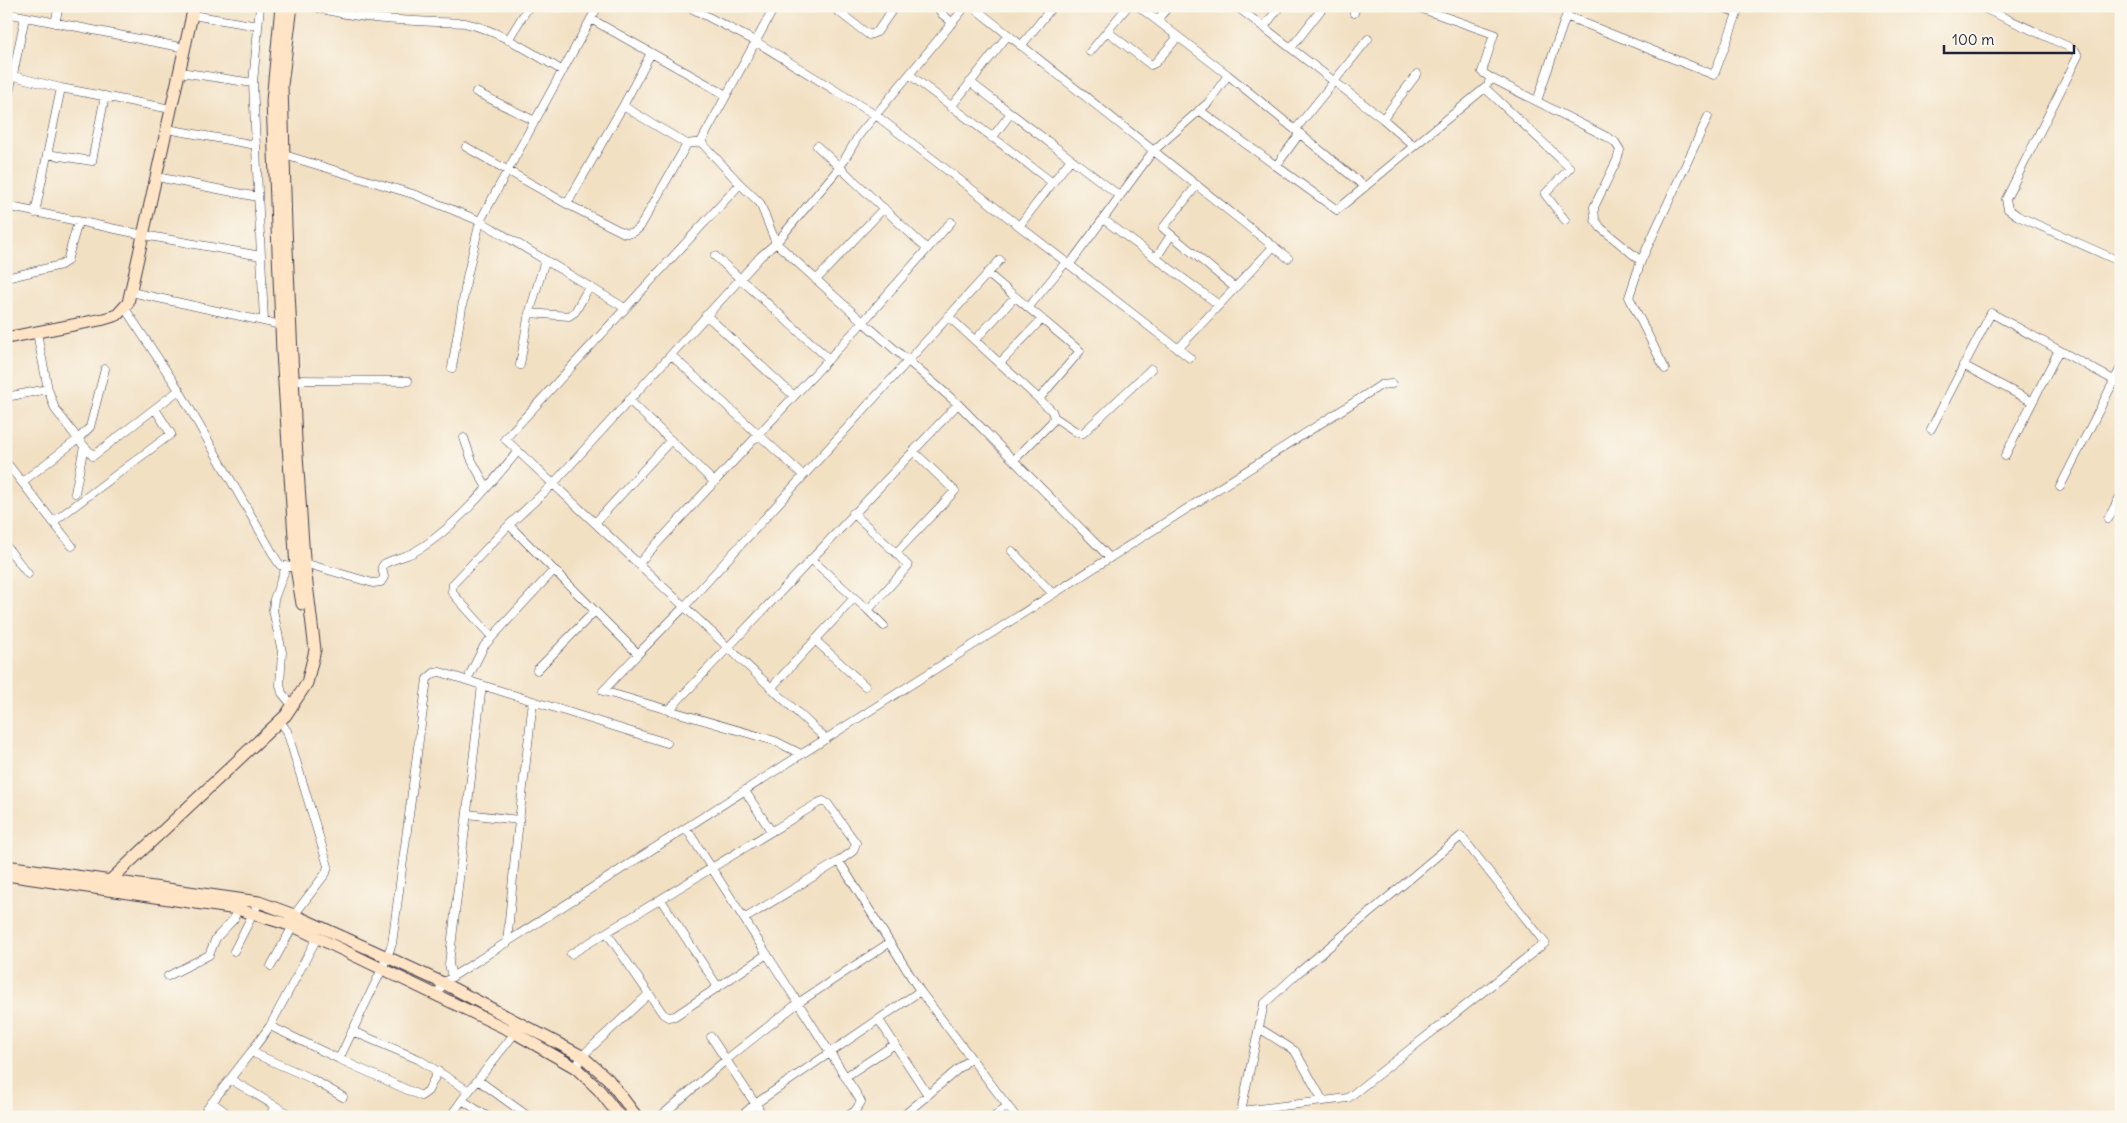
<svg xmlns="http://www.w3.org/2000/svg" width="2127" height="1123" viewBox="0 0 2127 1123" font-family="Delius,sans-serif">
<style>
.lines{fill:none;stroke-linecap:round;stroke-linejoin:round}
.street-casing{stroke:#413e4f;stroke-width:9}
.secondary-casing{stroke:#413e4f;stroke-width:13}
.street{stroke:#fff;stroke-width:8}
.secondary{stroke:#ffe4c6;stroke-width:11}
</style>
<rect width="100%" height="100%" fill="#fbf7ec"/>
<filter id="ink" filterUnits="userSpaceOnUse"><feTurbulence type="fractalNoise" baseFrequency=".02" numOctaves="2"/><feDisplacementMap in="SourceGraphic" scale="10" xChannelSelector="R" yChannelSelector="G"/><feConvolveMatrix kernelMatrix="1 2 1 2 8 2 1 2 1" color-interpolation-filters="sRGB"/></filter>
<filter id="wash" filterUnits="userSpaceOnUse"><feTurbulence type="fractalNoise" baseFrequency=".0096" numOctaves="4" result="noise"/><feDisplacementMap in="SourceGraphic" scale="20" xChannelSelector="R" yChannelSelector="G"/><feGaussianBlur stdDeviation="1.12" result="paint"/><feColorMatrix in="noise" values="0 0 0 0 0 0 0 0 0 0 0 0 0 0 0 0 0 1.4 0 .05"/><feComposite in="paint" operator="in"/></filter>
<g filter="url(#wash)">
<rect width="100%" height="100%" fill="#f2e0c3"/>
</g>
<g filter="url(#ink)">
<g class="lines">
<defs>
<path id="street" d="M 260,6 L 253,83 L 264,321
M 311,6 C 361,21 413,21 465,23 C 500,31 532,53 563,71
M 687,6 L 755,41 L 877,116 L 1190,358
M 831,6 L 869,35 L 877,32 L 895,6
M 937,6 L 942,14 L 953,23
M 966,6 L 859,135 L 840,167 L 776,243 L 761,256 L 553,484 L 509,525 L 638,654 L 684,607 L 1000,260
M 972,6 L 1288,258
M 1138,6 L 1228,75
M 1236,6 L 1383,119 L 1414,146 L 1485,88 L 1570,168 L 1545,194 L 1565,220
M 1414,6 L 1494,34 L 1482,72 L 1491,78 L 1489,82
M 1570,6 L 1566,16 L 1714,75 L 1740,6
M 1720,6 L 1737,13
M 1979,6 L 2069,47 L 2076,52 L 2078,56 L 2006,199 L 2008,209 L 2018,216 L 2121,262
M 6,13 L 185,48
M 1354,13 L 1356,6
M 192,15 L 258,26
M 591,19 L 726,95
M 1157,20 L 1169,6
M 55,23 L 59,6
M 1264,27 L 1280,6
M 1107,31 L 1151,65 L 1155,63 L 1178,37
M 508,40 L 529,6
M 1021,46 L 1053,6
M 1291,48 L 1324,6
M 1090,52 L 1128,6
M 180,72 L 253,83
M 910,75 L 1053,183
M 13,76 L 61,88
M 1491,78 L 1607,137 L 1615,142 L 1620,150 L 1617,160 L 1594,207 L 1595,220 L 1601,228 L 1641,261 L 1629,297 L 1665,369
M 970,82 L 1071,159
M 476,92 L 535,121
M 1537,101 L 1566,16
M 623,106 L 651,53
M 951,107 L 1008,35
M 6,108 L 25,17
M 1199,110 L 1337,210 L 1414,146
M 1383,119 L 1417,74
M 167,129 L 256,145
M 1295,130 L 1368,39
M 992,138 L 1011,113
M 817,146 L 927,249
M 466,147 L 567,204 L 624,233 C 632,234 635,232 640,227 L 687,144 L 701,142
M 47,154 L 92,161 L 105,96
M 281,154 L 416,195 L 480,221 L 598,6
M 1276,166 L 1300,133
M 157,177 L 258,197
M 740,184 L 701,142 L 775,6
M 1197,185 L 1163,228 L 1235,288
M 567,204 L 623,106 L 687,144
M 6,206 L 144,235 L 261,256
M 35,213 L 61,88 L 171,109
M 1103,219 L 1219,305
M 1019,226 L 1071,159 L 1120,196
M 715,256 L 829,359
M 1156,258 L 1171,235
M 1641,261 L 1708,117
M 1070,264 L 1153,151 L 1208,103 L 1228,75 L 1365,187
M 6,278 L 61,265 L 67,261 L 78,222
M 816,280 L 884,208
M 131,292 L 281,325
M 124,307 L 179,390 L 276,559 L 280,565 L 296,568
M 1028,308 L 1066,262
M 529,313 L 569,316 L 575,312 L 589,287
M 706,315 L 794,396
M 948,316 L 1039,399 L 1080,351 L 987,273
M 975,340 L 1015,297
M 1178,349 L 1274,246
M 671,355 L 803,475
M 1000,363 L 1042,319
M 520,365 L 528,318 L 545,260
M 1963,365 L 2031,401
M 452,368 L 467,277 L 480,221 L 625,308
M 105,369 L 90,427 L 78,439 L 93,456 L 179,390
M 293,380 L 408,381
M 6,397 L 48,389
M 629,400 L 714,482
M 1054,417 L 1078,433 L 1083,433 L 1151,369
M 1931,429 L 1991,313 L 2121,384
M 464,438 L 472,461 L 487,488
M 2005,456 L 2059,350
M 1014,460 L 1052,422 L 1054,417 L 1052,411 L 1039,399
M 6,462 L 72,546
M 22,482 L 78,439 L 55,409 L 48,389 L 37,333
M 2060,487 L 2121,367
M 75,493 L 84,446
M 853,513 L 896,553 L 955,491 L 913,451
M 2108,519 L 2121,495
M 53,522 L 171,434 L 155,409
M 595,523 L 671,440
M 6,546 L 28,574
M 1012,551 L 1053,594
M 811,559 L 868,610 L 908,566 L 896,553
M 304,563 L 373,583 L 381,582 L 384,577 L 382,567 L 384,564 C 394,558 406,557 416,551 C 454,529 490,485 518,451
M 638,564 L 863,322 L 951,222
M 286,567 L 274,599 L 273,610 L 282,652 L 280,685 L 282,693 L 292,705
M 868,610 L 884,626
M 492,637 L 456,597 L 452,592 L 453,584 L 509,525
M 815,640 L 865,686
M 638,654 L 603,691 L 775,741 L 801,754
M 537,670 L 595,611
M 470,674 L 484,646 L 554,570
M 771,688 L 854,598
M 669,710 L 958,404
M 280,721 L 287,731 L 328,866 L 326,873 L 294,915
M 826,739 L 505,439 L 740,184 L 760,203 L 776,243 L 863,322 L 958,404 L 1110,558
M 745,791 L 771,831
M 467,814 L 519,820
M 686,828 L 859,1098 L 861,1102 L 855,1111 L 846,1117
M 1461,836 L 1545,943 L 1348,1098 L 1241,1111 L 1264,1004 L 1298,973 Z
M 661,900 L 718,987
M 607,933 L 663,1014 L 668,1017 L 675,1016 L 767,954
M 317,938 L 270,1026 L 339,1059 L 382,969 L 392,944 L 427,679 L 434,673 L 440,672 L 667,743
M 507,943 L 515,856 L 533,701
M 234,951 L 259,902
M 571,954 L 818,803 L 823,801 L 828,804 L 856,843 L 853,851 L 839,861
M 271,966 L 293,926
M 168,976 L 209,955 L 216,938 L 234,919 L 237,909
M 452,977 L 449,964 L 482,685
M 920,991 L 1016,1117
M 437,995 L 443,983 L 452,977 L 1381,385 L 1392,384
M 879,1020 L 928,1095
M 1259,1028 L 1295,1051 L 1323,1101
M 352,1031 L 418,1059 L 469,1091 L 462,1100 L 488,1117
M 711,1037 L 764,1117
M 251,1052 L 270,1026
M 339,1059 L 421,1096 L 428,1091 L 438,1071
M 576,1068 L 582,1056 L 649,994
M 845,1077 L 895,1044
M 230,1079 L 294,1117
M 478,1080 L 529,1117
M 469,1091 L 515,1033
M 212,1102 L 228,1114
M 203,1117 L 206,1110 L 251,1052 L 310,1078 L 343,1097
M 269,1117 L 275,1106
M 450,1117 L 462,1100
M 660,1117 L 727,1059 L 798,1003 L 889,943
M 740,1117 L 755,1104 L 920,991 L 839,861 L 744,919
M 902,1117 L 971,1058
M 994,1117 L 1007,1106"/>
<path id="secondary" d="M 281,6 L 272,101 L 282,352 L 296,568 L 302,604
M 6,338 L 104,319 L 117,315 L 128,303 L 194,6
M 6,866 L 259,902 L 294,915 L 387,957 L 443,983 L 582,1056 L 608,1079 L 637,1117
M 6,875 L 237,909 L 293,926 L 515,1033 L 576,1068 L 599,1090 L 620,1117
M 101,889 L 286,715 L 307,683 L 315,650 L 304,559 L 296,440 L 286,227 L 282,85 L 292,6"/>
</defs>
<!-- street casing -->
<use href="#street" class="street-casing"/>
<!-- secondary casing -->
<use href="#secondary" class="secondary-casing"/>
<!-- street -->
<use href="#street" class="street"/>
<!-- secondary -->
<use href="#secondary" class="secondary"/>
</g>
</g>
<!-- margin -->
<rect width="2127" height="1123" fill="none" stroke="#fbf7ec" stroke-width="25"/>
<!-- scale -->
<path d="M1944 45v8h130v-8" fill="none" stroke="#22223b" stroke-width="2.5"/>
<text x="1952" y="45" font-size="15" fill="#22223b" stroke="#fbf7ec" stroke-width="4" paint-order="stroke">100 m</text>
</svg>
